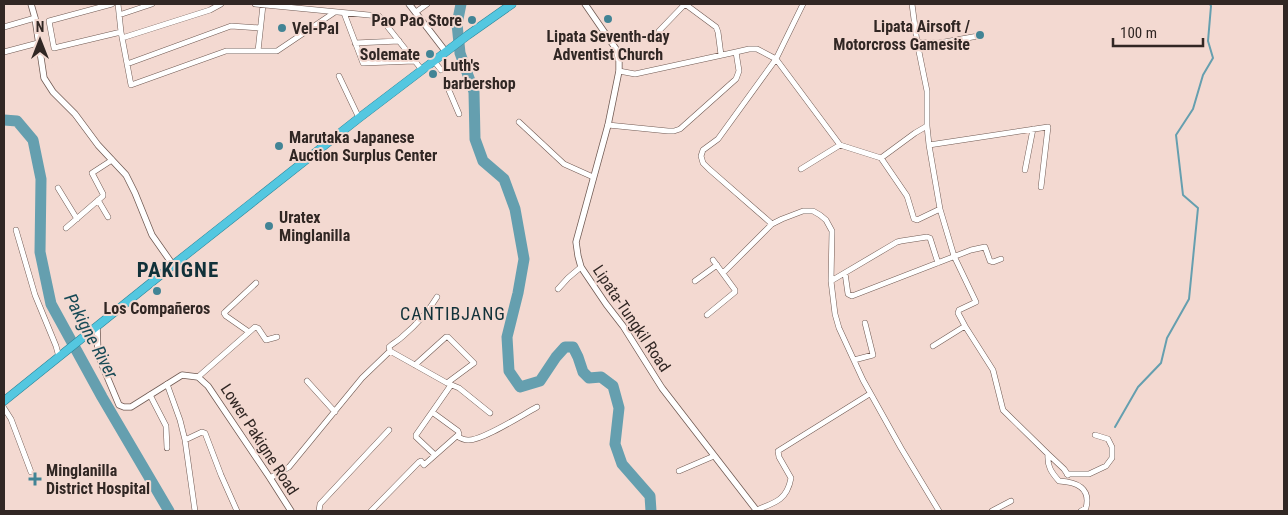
<svg xmlns="http://www.w3.org/2000/svg" width="1288" height="515" viewBox="0 0 1288 515" font-family="'Roboto Condensed',sans-serif">
<style>
.lines{fill:none;stroke-linecap:round;stroke-linejoin:round}
.stream{stroke:#659faf;stroke-width:2}
.river{stroke:#659faf;stroke-width:11}
.minor-casing{stroke:#705a53;stroke-width:6}
.tertiary-casing{stroke:#705a53;stroke-width:7}
.trunk-casing{stroke:#2c8699;stroke-width:9}
.minor{stroke:#fff;stroke-width:5}
.tertiary{stroke:#fff;stroke-width:5.5}
.trunk{stroke:#54c7e0;stroke-width:8}
.poi-dot{fill:#428495;stroke:#f3d9d1;stroke-width:2}
.labels{text-anchor:middle;stroke-width:4;stroke-linejoin:round;paint-order:stroke}
.poi-label{font-size:16px;font-weight:bold;fill:#312724;stroke:#f3d9d1;text-anchor:start}
.street-label{font-size:16px;fill:#312724;stroke:#f3d9d1}
.neighbourhood-label{font-size:18px;letter-spacing:1px;fill:#113139;stroke:#f3d9d1}
.water-label{font-size:18px;font-style:italic;fill:#174a56;stroke:#f3d9d1}
.district-label{font-size:21px;font-weight:bold;letter-spacing:1px;fill:#113139;stroke:#f3d9d1}
</style>
<rect width="100%" height="100%" fill="#f3d9d1"/>
<g class="lines">
<!-- stream -->
<path class="stream" d="M 1115,427 L 1138,387 L 1161,363 L 1167,338 L 1189,299 L 1198,208 L 1183,195 L 1176,135 L 1193,109 L 1203,75 L 1213,58 L 1208,41 L 1211,6 L 1210,4"/>
<!-- river -->
<path class="river" d="M 461,4 L 457,24 L 460,53 L 474,92 L 475,139 L 483,161 L 504,179 L 515,209 L 524,259 L 518,293 L 507,337 L 509,371 L 520,387 L 540,381 L 556,357 L 565,347 L 573,347 L 578,357 L 583,372 L 589,378 L 601,377 L 613,386 L 619,408 L 615,444 L 622,464 L 650,496 L 651,511
M 4,120 L 17,121 L 33,140 L 41,179 L 40,252 L 51,304 L 102,397 L 169,511"/>
<defs>
<path id="minor" d="M 112,4 L 49,21 L 54,48 L 121,32
M 118,4 L 121,32 L 131,85 L 226,51 L 277,51 L 335,12
M 255,4 L 379,16 L 422,70
M 685,4 L 716,27 L 718,32 L 721,55
M 912,4 L 917,42 L 927,91 L 927,126 L 929,145 L 940,209 L 954,256 L 976,302 L 959,310 L 958,313 L 965,326 L 993,370 L 1003,410 L 1048,454 C 1047,466 1051,472 1059,481 C 1077,482 1091,488 1086,508 L 1081,511
M 416,12 L 427,4
M 344,13 L 363,63 L 414,61
M 119,15 L 152,4
M 4,27 L 35,18
M 659,31 L 685,4
M 122,38 L 210,10 L 221,4
M 917,42 L 939,43 L 978,36
M 355,43 L 399,41
M 258,51 L 263,5
M 4,52 L 38,43
M 434,61 L 441,70
M 127,64 L 231,26 L 260,28
M 619,71 L 635,74 L 736,52 L 749,49 L 757,49 L 776,59 L 840,145 L 881,158 L 915,133 L 927,126
M 339,76 L 359,118
M 445,81 L 459,114
M 519,122 L 564,164 L 593,177
M 608,125 L 668,131 L 674,131 L 680,129 L 736,79 L 739,71 L 736,52
M 929,145 L 1048,127 L 1041,187
M 881,158 L 907,196 L 914,219 L 917,220 L 940,209
M 801,169 L 840,145
M 1025,170 L 1033,129
M 58,188 L 77,219
M 98,200 L 108,217
M 772,224 L 709,169 L 703,163 L 701,156 L 703,150 L 718,139 L 776,59 L 803,4
M 66,228 L 103,196 L 103,194 L 92,173 L 112,160
M 16,230 L 35,295 L 56,346 L 59,357
M 723,273 L 772,224 L 782,219 L 803,211 L 813,211 L 820,215 L 826,220 L 832,231 L 831,281 L 835,314 L 839,328 L 863,380 L 901,448 L 939,511
M 845,273 L 848,294 L 852,296 L 971,250 L 985,247 L 990,261 L 993,262 L 1001,259
M 695,281 L 717,265
M 831,281 L 897,242 L 901,241 L 927,237 L 930,238 L 938,263
M 558,289 L 568,278 L 581,267
M 707,315 L 735,292 L 735,290 L 713,260
M 249,332 L 226,316 L 224,313 L 225,312 L 256,283
M 933,346 L 965,326
M 390,351 L 447,383 L 459,388 L 490,413
M 854,360 L 873,355 L 865,323
M 415,365 L 446,337 L 448,337 L 474,363 L 447,383
M 198,377 L 255,327 L 258,328 L 266,340 L 277,337
M 307,381 L 335,412
M 167,384 L 180,420 L 185,440 L 195,511
M 150,395 L 166,426 L 167,448
M 4,408 L 11,419 L 31,472
M 457,436 C 460,438 464,440 468,440 C 482,441 522,415 537,407
M 185,440 L 202,432 L 205,433 L 221,475 L 237,511
M 1048,454 L 1064,469 L 1068,475
M 435,455 L 416,437 L 416,435 L 451,385
M 679,471 L 714,456
M 1067,474 L 1089,474 L 1106,466 L 1112,458 L 1112,447 L 1108,439 L 1095,435
M 270,478 L 289,467 L 362,378 L 390,351 L 389,347 C 393,343 398,341 402,337 C 415,326 428,312 437,297
M 756,510 C 775,503 787,500 791,478 L 779,457 L 778,451 L 868,395
M 319,511 L 320,504 L 389,430
M 371,511 L 419,462 L 421,461 L 424,465 L 459,434 L 458,431 L 432,412
M 992,511 L 1011,501"/>
<path id="tertiary" d="M 31,4 L 35,18 L 44,78 L 53,92 L 75,114 L 98,145 L 126,175 L 135,193 L 152,235 L 173,265
M 409,4 L 446,52
M 585,4 L 616,49 L 619,61 L 619,71 L 608,125 L 576,242 L 578,256 L 581,267 L 606,304 L 623,326 L 662,388 L 757,511
M 97,326 L 98,355 L 119,405 L 124,407 L 131,407 L 182,375 L 198,377 L 208,386 L 270,478 L 291,511"/>
<path id="trunk" d="M 4,401 L 173,265 L 359,118 L 468,35 L 512,4"/>
</defs>
<!-- minor casing -->
<use href="#minor" class="minor-casing"/>
<!-- tertiary casing -->
<use href="#tertiary" class="tertiary-casing"/>
<!-- trunk casing -->
<use href="#trunk" class="trunk-casing"/>
<!-- minor -->
<use href="#minor" class="minor"/>
<!-- tertiary -->
<use href="#tertiary" class="tertiary"/>
<!-- trunk -->
<use href="#trunk" class="trunk"/>
</g>
<!-- markers -->
<g class="poi-dot">
<circle cx="608" cy="19" r="5"/>
<circle cx="472" cy="20" r="5"/>
<circle cx="282" cy="28" r="5"/>
<circle cx="980" cy="35" r="5"/>
<circle cx="430" cy="54" r="5"/>
<circle cx="433" cy="74" r="5"/>
<circle cx="279" cy="146" r="5"/>
<circle cx="269" cy="226" r="5"/>
<circle cx="157" cy="291" r="5"/>
<path d="M32.5 471.5h5v5h5v5h-5v5h-5v-5h-5v-5h5z"/>
</g>
<g class="labels">
<!-- poi labels -->
<g class="poi-label">
<text x="462" y="26" text-anchor="end">Pao Pao Store</text>
<text x="970" y="32" text-anchor="end">Lipata Airsoft /<tspan x="970" dy="18">Motorcross Gamesite</tspan></text>
<text x="292" y="34">Vel-Pal</text>
<text x="608" y="42" text-anchor="middle">Lipata Seventh-day<tspan x="608" dy="18">Adventist Church</tspan></text>
<text x="420" y="60" text-anchor="end">Solemate</text>
<text x="443" y="71">Luth's<tspan x="443" dy="18">barbershop</tspan></text>
<text x="289" y="143">Marutaka Japanese<tspan x="289" dy="18">Auction Surplus Center</tspan></text>
<text x="279" y="223">Uratex<tspan x="279" dy="18">Minglanilla</tspan></text>
<text x="157" y="314" text-anchor="middle">Los Compañeros</text>
<text x="46" y="476">Minglanilla<tspan x="46" dy="18">District Hospital</tspan></text>
</g>
<!-- street labels -->
<g class="street-label">
<text transform="translate(632 318) rotate(56)" y="6">Lipata-Tungkil Road</text>
<text transform="translate(260 439) rotate(57)" y="6">Lower Pakigne Road</text>
</g>
<!-- neighbourhood labels -->
<g class="neighbourhood-label">
<text x="453" y="320">CANTIBJANG</text>
</g>
<!-- water labels -->
<g class="water-label">
<text transform="translate(91 336) rotate(62)" y="6">Pakigne River</text>
</g>
<!-- district labels -->
<g class="district-label">
<text x="178" y="277">PAKIGNE</text>
</g>
</g>
<!-- border -->
<rect width="1288" height="515" fill="none" stroke="#312724" stroke-width="10"/>
<!-- north arrow -->
<g transform="translate(40 40)" stroke="#f3d9d1" stroke-width="4" paint-order="stroke">
<path d="M0-4L9 19L0 12L-9 19Z" fill="#312724"/>
<text y="-8" font-size="14" font-weight="bold" text-anchor="middle" fill="#312724">N</text>
</g>
<!-- scale -->
<path d="M1113 38v8h90v-8" fill="none" stroke="#312724" stroke-width="2.5"/>
<text x="1120" y="38" font-size="15" fill="#312724" stroke="#f3d9d1" stroke-width="4" paint-order="stroke">100 m</text>
</svg>
